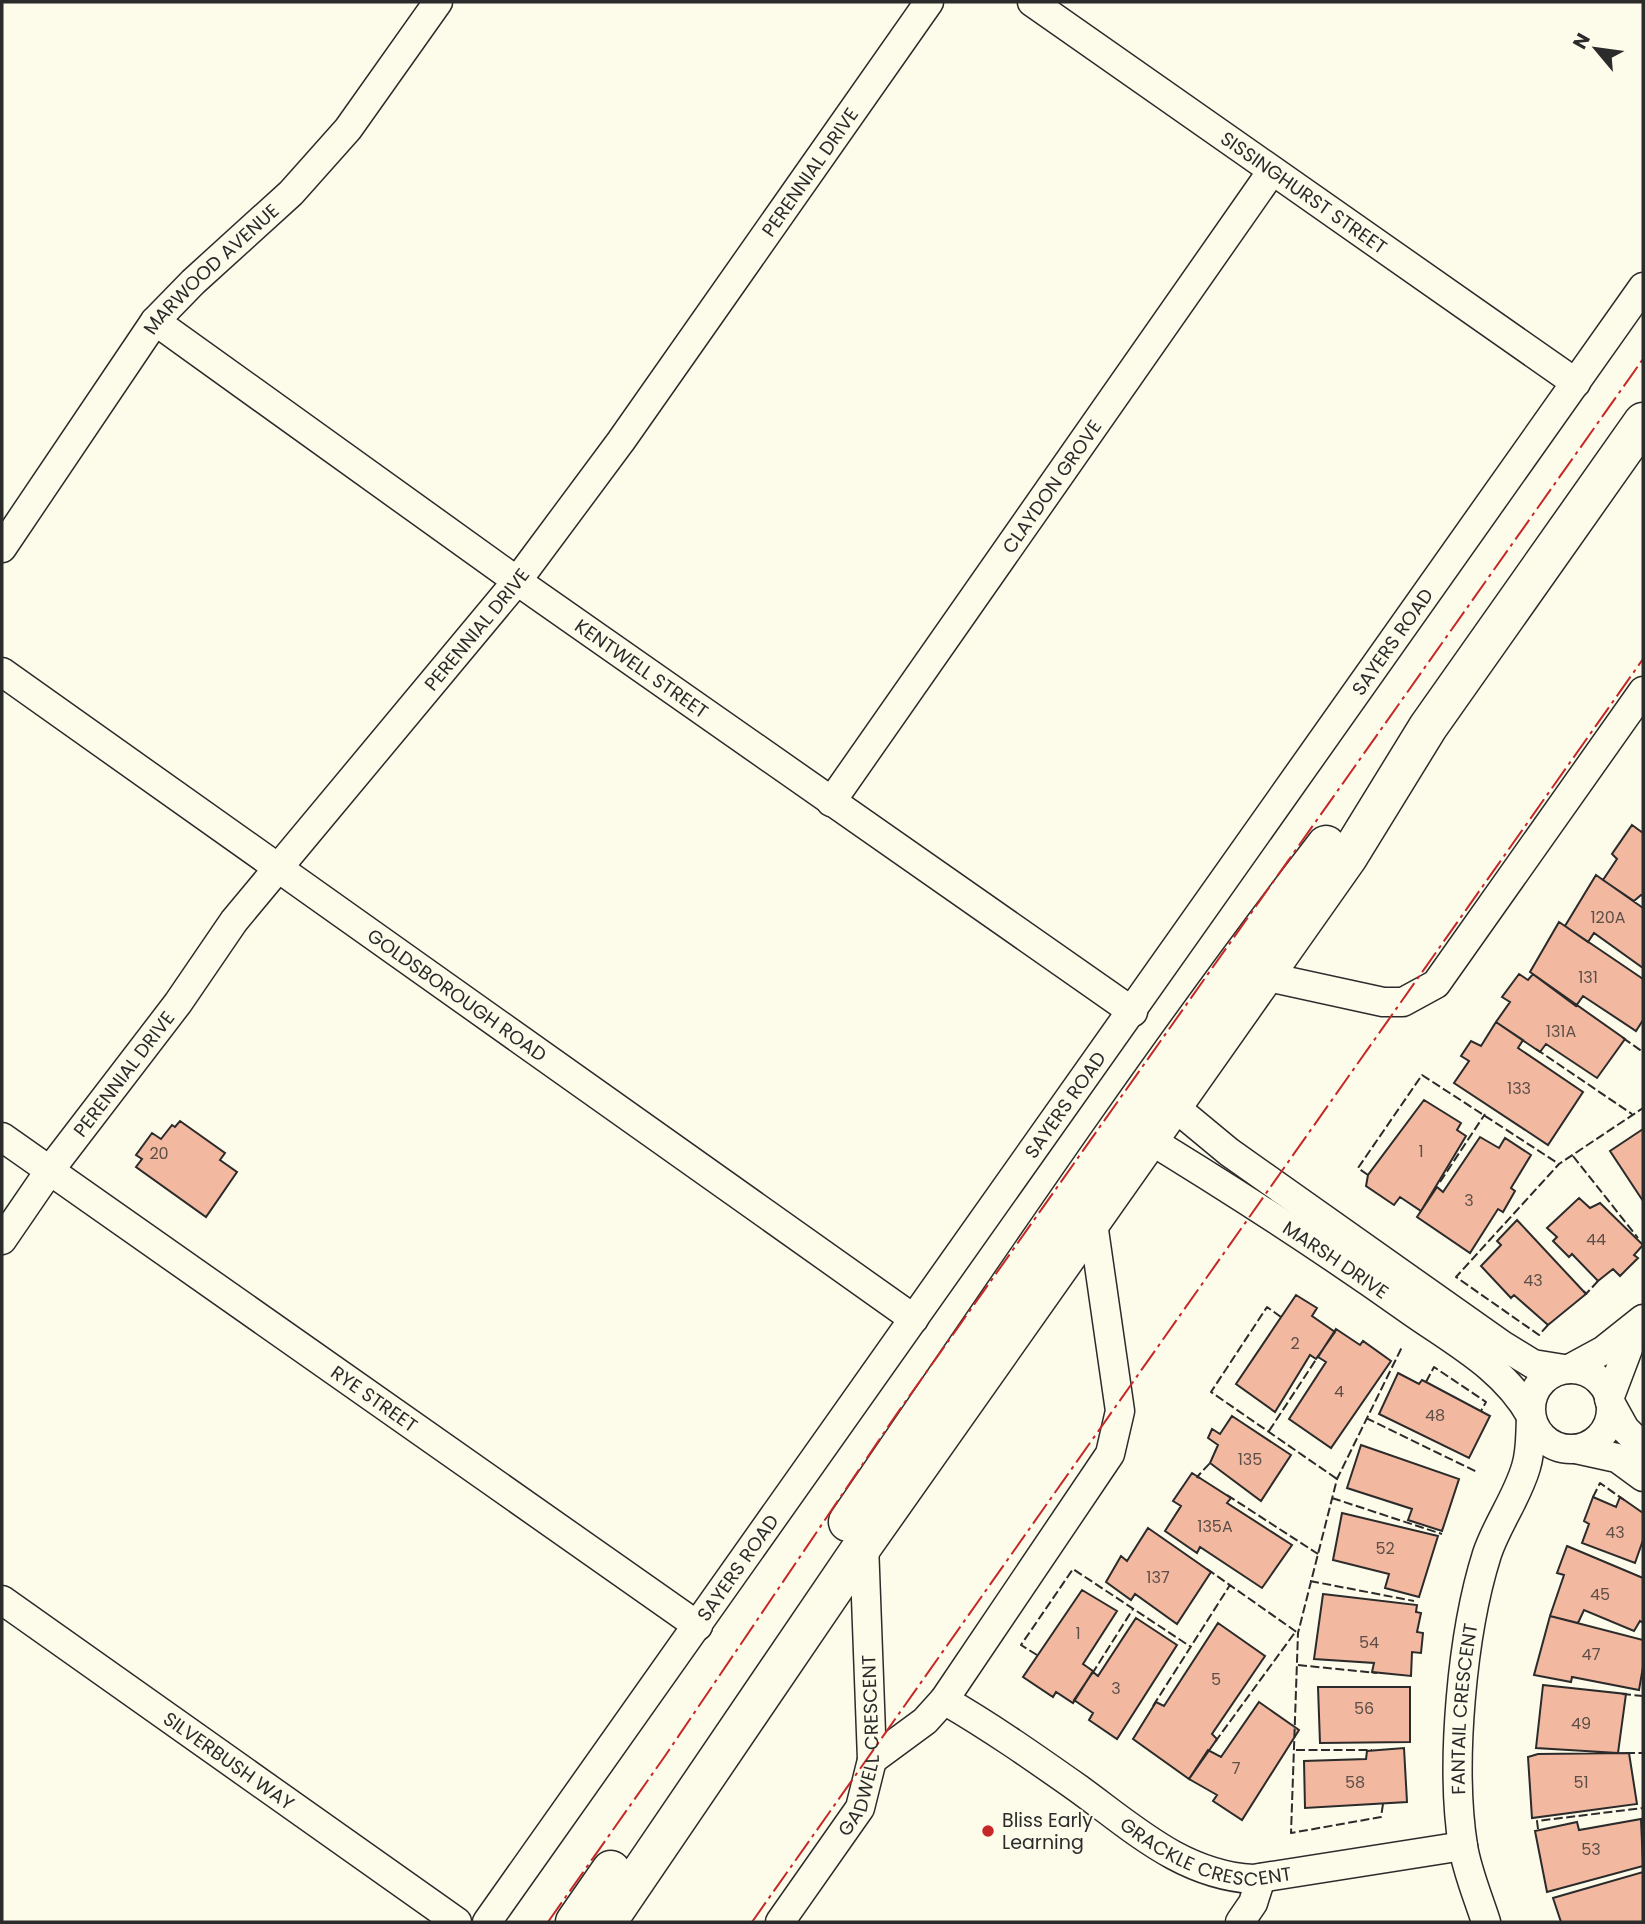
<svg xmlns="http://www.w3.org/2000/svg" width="1645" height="1924" viewBox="0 0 1645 1924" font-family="Poppins,sans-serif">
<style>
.building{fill:#f2b8a0;stroke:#2b2b2b;stroke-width:2}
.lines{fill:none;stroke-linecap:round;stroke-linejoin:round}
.minor-casing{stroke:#2b2b2b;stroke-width:31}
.secondary-casing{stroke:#2b2b2b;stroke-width:41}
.minor{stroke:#fdfbea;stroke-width:28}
.secondary{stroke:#fdfbea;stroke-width:38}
.fence{stroke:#2b2b2b;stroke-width:2;stroke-dasharray:9 3.5;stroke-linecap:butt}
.power{stroke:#c62828;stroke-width:2;stroke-dasharray:24 5 3.5 5;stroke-linecap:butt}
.poi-dot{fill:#c62828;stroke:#fdfbea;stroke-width:2.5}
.labels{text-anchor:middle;stroke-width:5;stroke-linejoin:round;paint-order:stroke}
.number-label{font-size:16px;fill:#5d4e48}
.street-label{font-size:19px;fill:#2b2b2b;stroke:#fdfbea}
.poi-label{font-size:19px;fill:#2b2b2b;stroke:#fdfbea;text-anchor:start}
</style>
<rect width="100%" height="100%" fill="#fdfbea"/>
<!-- building -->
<path class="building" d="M 1632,825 L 1643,833 L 1643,896 L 1641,895 L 1634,901 L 1603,880 L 1617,859 L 1612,854 Z
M 1596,875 L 1643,908 L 1643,968 L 1594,933 L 1588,942 L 1565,926 Z
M 1559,922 L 1643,979 L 1643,1020 L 1636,1031 L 1583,996 L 1576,1006 L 1530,972 Z
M 1519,974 L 1528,980 L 1533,974 L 1625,1039 L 1597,1078 L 1546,1044 L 1540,1052 L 1496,1022 L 1510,1002 L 1502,997 Z
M 1496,1022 L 1523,1040 L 1518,1048 L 1583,1092 L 1548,1145 L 1454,1083 L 1469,1061 L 1461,1056 L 1471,1041 L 1481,1046 Z
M 1424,1100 L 1461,1123 L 1457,1130 L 1466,1136 L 1421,1211 L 1400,1197 L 1394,1205 L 1366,1186 L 1368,1175 Z
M 180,1121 L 225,1153 L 220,1160 L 237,1172 L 206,1217 L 136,1167 L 142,1159 L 136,1155 L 152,1133 L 161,1139 L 172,1125 L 175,1127 Z
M 1643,1129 L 1643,1201 L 1610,1151 Z
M 1480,1137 L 1499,1148 L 1505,1138 L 1531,1155 L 1511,1188 L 1515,1191 L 1503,1212 L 1498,1209 L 1470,1253 L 1417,1217 L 1437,1187 L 1443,1192 Z
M 1579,1198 L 1590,1208 L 1600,1203 L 1643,1245 L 1634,1255 L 1638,1258 L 1620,1276 L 1613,1269 L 1598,1281 L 1572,1254 L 1569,1257 L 1553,1241 L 1557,1237 L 1547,1228 Z
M 1517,1220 L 1586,1294 L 1548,1325 L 1514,1295 L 1511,1298 L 1481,1266 L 1501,1245 L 1497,1241 Z
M 1296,1295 L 1317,1308 L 1312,1316 L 1335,1332 L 1316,1359 L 1310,1355 L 1275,1412 L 1236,1384 Z
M 1336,1329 L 1360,1345 L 1363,1341 L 1391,1361 L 1331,1448 L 1289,1419 L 1326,1362 L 1318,1357 Z
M 1398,1373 L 1419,1384 L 1422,1380 L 1426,1382 L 1490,1416 L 1469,1458 L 1379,1414 Z
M 1232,1416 L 1291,1455 L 1261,1501 L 1210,1463 L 1218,1445 L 1208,1438 L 1212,1429 L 1220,1434 Z
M 1361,1445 L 1459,1479 L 1442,1531 L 1408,1520 L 1412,1509 L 1347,1488 Z
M 1192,1473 L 1231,1498 L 1227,1503 L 1292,1545 L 1262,1588 L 1200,1547 L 1197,1553 L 1165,1531 L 1181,1506 L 1173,1501 Z
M 1593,1497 L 1616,1507 L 1620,1497 L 1643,1513 L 1643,1540 L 1635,1563 L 1582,1543 L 1589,1524 L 1584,1521 Z
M 1342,1513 L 1438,1536 L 1419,1597 L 1385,1588 L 1389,1574 L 1333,1560 Z
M 1148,1528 L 1211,1572 L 1177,1624 L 1135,1594 L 1131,1600 L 1106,1582 L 1121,1556 L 1127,1561 Z
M 1567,1546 L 1643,1578 L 1643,1623 L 1640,1621 L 1634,1631 L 1584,1610 L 1578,1623 L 1550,1616 L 1564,1575 L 1557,1573 Z
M 1082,1590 L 1117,1611 L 1083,1664 L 1093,1671 L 1073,1703 L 1056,1692 L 1053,1697 L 1023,1677 Z
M 1323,1594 L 1417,1605 L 1416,1612 L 1421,1613 L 1417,1632 L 1423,1633 L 1421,1653 L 1412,1652 L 1411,1676 L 1372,1672 L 1374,1663 L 1314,1659 Z
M 1550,1616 L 1643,1640 L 1643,1667 L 1639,1690 L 1572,1677 L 1571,1682 L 1534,1675 Z
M 1136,1618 L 1177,1645 L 1117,1739 L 1089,1720 L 1093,1713 L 1074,1700 L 1093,1672 L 1098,1676 Z
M 1218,1623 L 1265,1656 L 1212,1734 L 1217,1739 L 1189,1779 L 1133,1739 L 1156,1702 L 1164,1706 Z
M 1543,1685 L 1626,1694 L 1618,1753 L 1536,1748 Z
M 1318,1687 L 1410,1687 L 1410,1742 L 1320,1743 Z
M 1259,1702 L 1299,1730 L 1242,1820 L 1213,1801 L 1217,1795 L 1189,1779 L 1208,1750 L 1221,1757 Z
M 1404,1748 L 1407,1802 L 1305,1808 L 1304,1761 L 1366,1759 L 1367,1751 Z
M 1629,1753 L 1637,1804 L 1532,1818 L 1528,1757 L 1538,1754 Z
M 1641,1819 L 1643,1866 L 1547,1892 L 1535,1831 L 1577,1822 L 1579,1830 Z
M 1643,1872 L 1643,1922 L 1561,1922 L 1553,1898 Z"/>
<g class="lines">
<defs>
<g id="minor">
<path id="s1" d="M 1032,2 L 1576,383"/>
<path id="s2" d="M 155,321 L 517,581 L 1133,1012"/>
<path id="s3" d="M 2,548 L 155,321 L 193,282 L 291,193 L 348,129 L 438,2"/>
<path id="s4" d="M 2,672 L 914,1319"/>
<path id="s5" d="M 831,802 L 1272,171"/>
<path d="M 1264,976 L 1383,1002 L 1403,1002 L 1436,984 L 1643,691"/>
<path d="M 1159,1094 L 1229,1152 L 1502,1345 L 1533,1364 L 1564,1369"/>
<path id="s6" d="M 1132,1129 C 1226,1186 1319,1246 1408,1309 C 1453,1341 1504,1367 1531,1416"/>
<path id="s7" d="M 2,1137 L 698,1626"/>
<path id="s8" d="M 2,1240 L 50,1170 L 178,1003 L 234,921 L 517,581 L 621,441 L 929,2"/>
<circle cx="1571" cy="1409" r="40"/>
<path d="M 1569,1369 L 1604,1350 L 1643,1319"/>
<path d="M 1609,1399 L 1637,1325"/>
<path d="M 1610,1402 L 1625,1429 L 1643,1447"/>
<path d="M 1576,1449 L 1617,1458 L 1643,1477"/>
<path id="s9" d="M 2,1600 L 457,1922"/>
<path id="s10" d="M 944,1700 C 991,1727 1035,1758 1079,1789 C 1134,1829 1183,1875 1253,1879 L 1463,1846"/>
<path d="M 872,1760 L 925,1721 L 944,1700 L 1110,1454 L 1120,1411 L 1093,1223"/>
<path id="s11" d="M 487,1922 L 1643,287"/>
<path id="s12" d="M 780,1922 L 860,1808 L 872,1760 L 864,1544"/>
<path d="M 1240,1922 L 1253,1903 L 1261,1878"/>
<path id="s13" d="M 1486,1922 C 1478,1897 1467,1871 1463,1846 C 1450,1764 1462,1633 1487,1554 C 1497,1524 1517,1498 1526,1467 C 1531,1451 1530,1436 1531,1419"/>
</g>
<path id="secondary" d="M 848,1522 C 1004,1294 1157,1064 1326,845
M 575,1922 L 611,1870
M 607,1922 L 864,1544 L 1348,857 L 1428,727 L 1643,422"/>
</defs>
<!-- minor casing -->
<use href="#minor" class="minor-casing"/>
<!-- secondary casing -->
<use href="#secondary" class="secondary-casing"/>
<!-- minor -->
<use href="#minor" class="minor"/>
<!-- secondary -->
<use href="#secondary" class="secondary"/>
<!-- fence -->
<path class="fence" d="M 1623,1038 L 1643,1052
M 1536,1049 L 1632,1114
M 1573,1156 L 1638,1238
M 1368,1175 L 1358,1168 L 1422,1075 L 1559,1164
M 1440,1182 L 1485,1114
M 1584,1291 L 1586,1294 L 1598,1281
M 1281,1317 L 1267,1307 L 1211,1392 L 1337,1479
M 1548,1325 L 1539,1335 L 1456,1277 L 1559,1164 L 1643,1108
M 1426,1382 L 1434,1367 L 1486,1402 L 1481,1411
M 1366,1418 L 1477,1472
M 1269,1431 L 1319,1355
M 1200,1478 L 1197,1477 L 1210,1463
M 1227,1495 L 1318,1554
M 1593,1497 L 1600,1483 L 1624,1500
M 1332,1498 L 1442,1534
M 1207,1569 L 1298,1633
M 1310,1581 L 1414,1601
M 1037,1655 L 1021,1645 L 1073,1569 L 1191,1647
M 1298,1665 L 1377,1673
M 1092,1674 L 1133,1609
M 1622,1694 L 1643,1696
M 1153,1706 L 1230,1585
M 1215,1742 L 1296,1631
M 1296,1750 L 1372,1750
M 1626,1753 L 1643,1753
M 1383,1804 L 1381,1817 L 1291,1833 L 1298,1633 L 1337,1479 L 1402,1347
M 1538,1829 L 1537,1821 L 1643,1808"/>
<!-- power -->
<path class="power" d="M 548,1922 L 665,1756 L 896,1415 L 1643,359
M 752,1922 L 1643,659"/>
</g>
<!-- markers -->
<circle class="poi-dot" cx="988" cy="1831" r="7"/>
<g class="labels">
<!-- number labels -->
<g class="number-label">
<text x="1608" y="923">120A</text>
<text x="1588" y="983">131</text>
<text x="1561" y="1037">131A</text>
<text x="1519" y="1094">133</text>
<text x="1421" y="1157">1</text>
<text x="159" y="1159">20</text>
<text x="1469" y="1206">3</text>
<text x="1596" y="1245">44</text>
<text x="1533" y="1286">43</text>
<text x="1295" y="1349">2</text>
<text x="1339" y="1397">4</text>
<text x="1435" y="1421">48</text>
<text x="1250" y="1465">135</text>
<text x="1215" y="1532">135A</text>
<text x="1615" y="1538">43</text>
<text x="1385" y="1554">52</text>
<text x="1158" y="1583">137</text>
<text x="1600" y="1600">45</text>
<text x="1078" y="1639">1</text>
<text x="1369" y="1648">54</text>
<text x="1591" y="1660">47</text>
<text x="1216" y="1685">5</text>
<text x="1116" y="1694">3</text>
<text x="1364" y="1714">56</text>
<text x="1581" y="1729">49</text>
<text x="1236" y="1774">7</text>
<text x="1355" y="1788">58</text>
<text x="1581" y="1788">51</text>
<text x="1591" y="1855">53</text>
</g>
<!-- street labels -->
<g class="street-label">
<text dy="7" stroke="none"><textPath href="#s8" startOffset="1340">PERENNIAL DRIVE</textPath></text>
<text dy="7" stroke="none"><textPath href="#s1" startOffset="332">SISSINGHURST STREET</textPath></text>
<text dy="7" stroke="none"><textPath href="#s3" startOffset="350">MARWOOD AVENUE</textPath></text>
<text dy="7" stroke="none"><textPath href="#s5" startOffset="385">CLAYDON GROVE</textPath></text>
<text dy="7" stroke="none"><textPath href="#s8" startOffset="774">PERENNIAL DRIVE</textPath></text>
<text dy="7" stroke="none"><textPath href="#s11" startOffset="1568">SAYERS ROAD</textPath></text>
<text dy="7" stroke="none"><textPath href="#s2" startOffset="598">KENTWELL STREET</textPath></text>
<text dy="7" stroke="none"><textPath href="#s4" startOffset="558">GOLDSBOROUGH ROAD</textPath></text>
<text dy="7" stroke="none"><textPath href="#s8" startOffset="206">PERENNIAL DRIVE</textPath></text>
<text dy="7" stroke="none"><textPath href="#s11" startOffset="1001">SAYERS ROAD</textPath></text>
<text dy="7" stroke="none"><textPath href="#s6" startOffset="242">MARSH DRIVE</textPath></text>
<text dy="7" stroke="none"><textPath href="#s7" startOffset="455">RYE STREET</textPath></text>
<text dy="7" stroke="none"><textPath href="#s11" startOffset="434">SAYERS ROAD</textPath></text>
<text dy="7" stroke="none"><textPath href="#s13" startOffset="217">FANTAIL CRESCENT</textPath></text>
<text dy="7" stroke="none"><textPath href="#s12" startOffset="201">GADWELL CRESCENT</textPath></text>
<text dy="7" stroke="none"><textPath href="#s9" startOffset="278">SILVERBUSH WAY</textPath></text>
<text dy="7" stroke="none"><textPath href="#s10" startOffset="308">GRACKLE CRESCENT</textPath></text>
</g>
<!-- poi labels -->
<g class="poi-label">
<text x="1002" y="1827">Bliss Early<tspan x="1002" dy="22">Learning</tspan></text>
</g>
</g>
<!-- border -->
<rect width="1645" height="1924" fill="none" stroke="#2b2b2b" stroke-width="7"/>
<!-- north arrow -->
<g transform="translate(1596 49) rotate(299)" stroke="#fdfbea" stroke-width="5" paint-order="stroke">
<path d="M0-5L12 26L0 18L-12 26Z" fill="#2b2b2b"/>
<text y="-10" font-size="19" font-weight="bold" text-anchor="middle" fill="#2b2b2b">N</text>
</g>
</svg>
